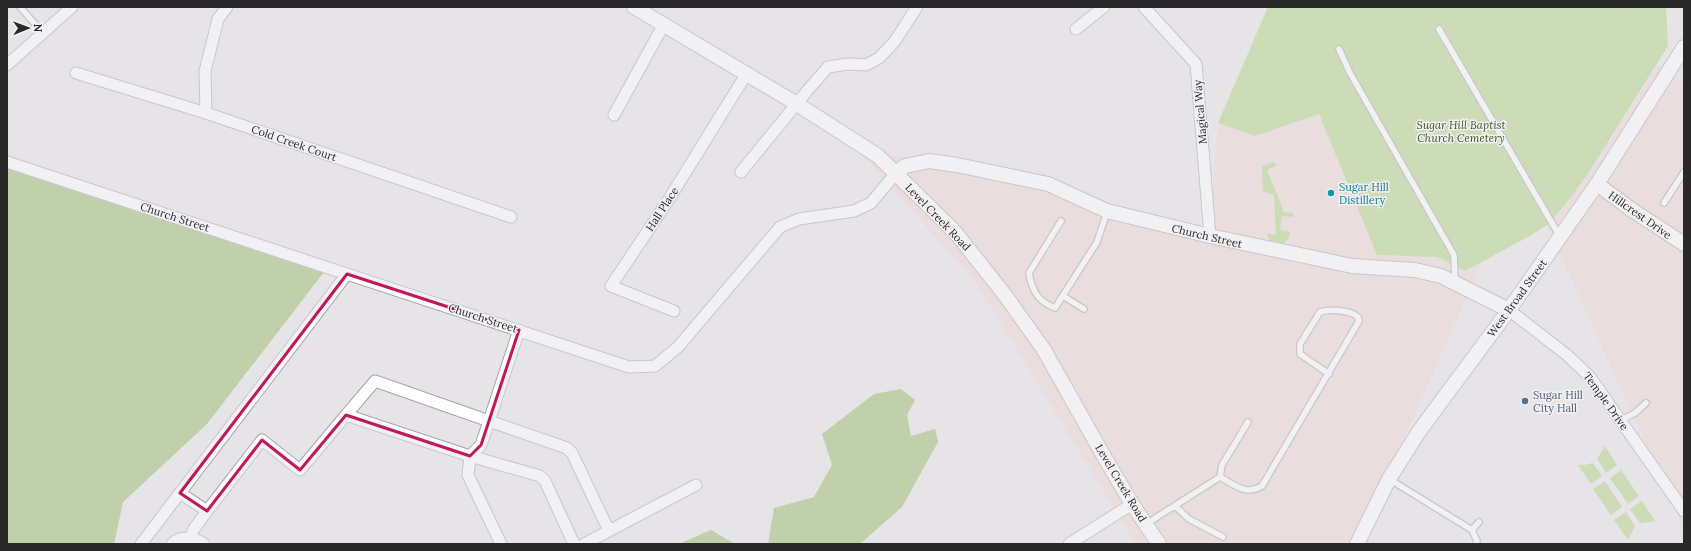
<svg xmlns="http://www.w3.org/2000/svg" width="1691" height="551" viewBox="0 0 1691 551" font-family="Lora,serif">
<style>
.commercial{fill:#eed4d2}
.green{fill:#aad37c}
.forest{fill:#90b861}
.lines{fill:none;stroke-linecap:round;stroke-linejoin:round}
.service-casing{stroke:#a7a5a8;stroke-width:8}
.minor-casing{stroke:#a7a5a8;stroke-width:13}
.tertiary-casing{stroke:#a7a5a8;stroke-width:16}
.service{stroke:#fff;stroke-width:5.5}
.minor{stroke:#fff;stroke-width:11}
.tertiary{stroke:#fff;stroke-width:14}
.marked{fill:none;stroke:#c2185b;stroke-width:3;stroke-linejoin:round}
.culture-dot{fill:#0f9aa8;stroke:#f3f1f5;stroke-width:1.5}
.service-dot{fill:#5c6f8a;stroke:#f3f1f5;stroke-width:1.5}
.labels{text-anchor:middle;stroke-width:3;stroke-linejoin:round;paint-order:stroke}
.street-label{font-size:11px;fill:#292829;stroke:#f3f1f5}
.park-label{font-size:11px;font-style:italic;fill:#3c5618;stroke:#f3f1f5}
.culture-label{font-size:11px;fill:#0d838f;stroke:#f3f1f5;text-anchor:start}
.service-label{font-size:11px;fill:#4e5e75;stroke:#f3f1f5;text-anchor:start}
</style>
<rect width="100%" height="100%" fill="#e6e4e7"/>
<!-- commercial -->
<path class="commercial" d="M 1657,66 L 1684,85 L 1684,529 L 1547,225 L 1565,205 L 1587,175 Z
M 1319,114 L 1377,255 L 1437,257 L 1465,271 L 1482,262 L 1360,539 L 1391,544 L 1136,544 L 976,282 L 854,146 L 1210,232 L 1218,123 L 1255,136 Z"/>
<!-- green -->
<path class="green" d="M 1268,7 L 1616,7 L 1617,9 L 1620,7 L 1666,7 L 1668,46 L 1587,175 L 1565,205 L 1547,225 L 1528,237 L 1465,271 L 1437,257 L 1377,255 L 1319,114 L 1255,136 L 1218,123 Z
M 1273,162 L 1277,165 L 1267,170 L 1284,212 L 1293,213 L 1293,217 L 1282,216 L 1280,230 L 1290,232 L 1290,234 L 1285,243 C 1276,246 1268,242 1267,233 L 1276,235 L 1274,195 L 1263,191 L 1262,167 Z
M 1605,446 L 1617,465 L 1606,473 L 1597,459 Z
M 1593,463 L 1602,476 L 1591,484 L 1578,465 L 1584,465 Z
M 1621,470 L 1639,496 L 1628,504 L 1610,478 Z
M 1605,481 L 1622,507 L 1611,515 L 1593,489 Z
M 1642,501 L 1655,521 L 1640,523 L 1630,509 Z
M 1626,512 L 1635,526 L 1628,540 L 1614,520 Z"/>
<!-- forest -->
<path class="forest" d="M 7,161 L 324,272 L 207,424 L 123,502 L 114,544 L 7,544 Z
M 901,389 L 915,400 L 907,415 L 911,436 L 935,429 L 938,442 L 902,507 L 860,544 L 768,544 L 774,508 L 814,497 L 832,465 L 822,434 L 874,394 Z
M 711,530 L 735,544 L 679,544 Z"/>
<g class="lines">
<defs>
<path id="service" d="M 20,7 L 43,33
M 1439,29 L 1559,235
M 1339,49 L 1350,73 L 1454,255 L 1455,282
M 1664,203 L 1684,172
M 1061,221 L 1029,273 C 1032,290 1037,301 1055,308 L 1097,242 L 1107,212
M 1063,296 L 1084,309
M 1621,420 L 1635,413 L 1646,403
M 1220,477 L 1222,465 L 1248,422
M 1389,479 L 1472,530 L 1479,522
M 1175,506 L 1189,519 L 1223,537
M 1146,524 L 1220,477 C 1235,485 1246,496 1262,486 L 1359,321 L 1358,317 C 1351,310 1330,309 1320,312 L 1300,344 L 1300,354 L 1329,374
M 1472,530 L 1477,541 L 1476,544"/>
<path id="minor" d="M 1144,7 L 1196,64 L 1210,236
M 1076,29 L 1104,7
M 7,65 L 72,7
M 76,73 L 206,113 L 511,217
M 206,113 L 205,71 L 218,19 L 227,7
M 614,115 L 664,24
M 7,162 L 629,367 L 655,366 L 678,347 L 780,227 L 799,219 L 854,211 L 871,203 L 896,173
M 741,172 L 807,91 L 828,67 L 848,64 L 866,65 L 879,58 L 895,41 L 917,7
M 1509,310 L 1567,355 L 1590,377 L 1684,511
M 674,311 L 611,286 L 669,199 L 747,73
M 519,330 L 489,421 L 567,448 L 572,453 L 609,531
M 346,415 L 375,381 L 489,421 L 481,445 L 470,456 L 540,476 L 545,481 L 574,544
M 180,493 L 207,511
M 141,544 L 347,274
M 172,544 C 180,535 195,537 204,544
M 187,544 L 194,529 L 207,511 L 262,440 L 300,470 L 346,415 L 470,456 L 468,475 L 501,544
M 584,544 L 696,485
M 1069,544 L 1132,504"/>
<path id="tertiary" d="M 634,7 L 797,104 L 878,156 L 955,232 L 1005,295 L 1044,350 L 1102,453 L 1132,504 L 1159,544
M 896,173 L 905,166 L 929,161 L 957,165 L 1048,184 L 1107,211 L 1210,236 L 1352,266 L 1415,270 L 1441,276 L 1509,310
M 1597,184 L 1632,210 L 1684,244
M 1357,544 L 1389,479 L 1420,430 L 1509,310 L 1597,184 L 1684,47"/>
</defs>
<!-- service casing -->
<use href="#service" class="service-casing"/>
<!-- minor casing -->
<use href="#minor" class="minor-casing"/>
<!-- tertiary casing -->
<use href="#tertiary" class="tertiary-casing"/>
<!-- service -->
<use href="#service" class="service"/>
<!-- minor -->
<use href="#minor" class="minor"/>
<!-- tertiary -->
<use href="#tertiary" class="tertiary"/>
</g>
<!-- marked area -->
<path d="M0 0H1691V551H0ZM 347,274 L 519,330 L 481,445 L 470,456 L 346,415 L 300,470 L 262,440 L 207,511 L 180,493 Z" fill="#e6e4e7" fill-opacity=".55" fill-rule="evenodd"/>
<path class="marked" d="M 347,274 L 519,330 L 481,445 L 470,456 L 346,415 L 300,470 L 262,440 L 207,511 L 180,493 Z"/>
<!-- markers -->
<circle class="culture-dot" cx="1331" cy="193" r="4"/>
<circle class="service-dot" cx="1525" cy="401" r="4"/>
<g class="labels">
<!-- street labels -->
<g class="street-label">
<text transform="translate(1200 112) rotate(-95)" y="4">Magical Way</text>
<text transform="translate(294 143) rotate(19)" y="4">Cold Creek Court</text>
<text transform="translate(662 209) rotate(-57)" y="4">Hall Place</text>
<text transform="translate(1640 215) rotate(35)" y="4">Hillcrest Drive</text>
<text transform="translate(175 217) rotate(18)" y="4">Church Street</text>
<text transform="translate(938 217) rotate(46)" y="4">Level Creek Road</text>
<text transform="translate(1207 236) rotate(13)" y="4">Church Street</text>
<text transform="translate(1517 298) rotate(-54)" y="4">West Broad Street</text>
<text transform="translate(483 318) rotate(18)" y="4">Church Street</text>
<text transform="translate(1606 401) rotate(54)" y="4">Temple Drive</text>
<text transform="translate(1121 483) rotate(59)" y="4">Level Creek Road</text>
</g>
<!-- park labels -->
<g class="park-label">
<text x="1461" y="129">Sugar Hill Baptist<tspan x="1461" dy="13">Church Cemetery</tspan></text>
</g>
<!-- culture labels -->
<g class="culture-label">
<text x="1339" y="191">Sugar Hill<tspan x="1339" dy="13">Distillery</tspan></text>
</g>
<!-- service labels -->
<g class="service-label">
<text x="1533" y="399">Sugar Hill<tspan x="1533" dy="13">City Hall</tspan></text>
</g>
</g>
<!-- border -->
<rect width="1691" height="551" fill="none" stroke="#292829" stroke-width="16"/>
<!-- north arrow -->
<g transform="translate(28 28) rotate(89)" stroke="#f3f1f5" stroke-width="3" paint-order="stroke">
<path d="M0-3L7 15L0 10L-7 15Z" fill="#292829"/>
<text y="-6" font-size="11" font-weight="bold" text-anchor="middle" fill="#292829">N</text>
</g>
</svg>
